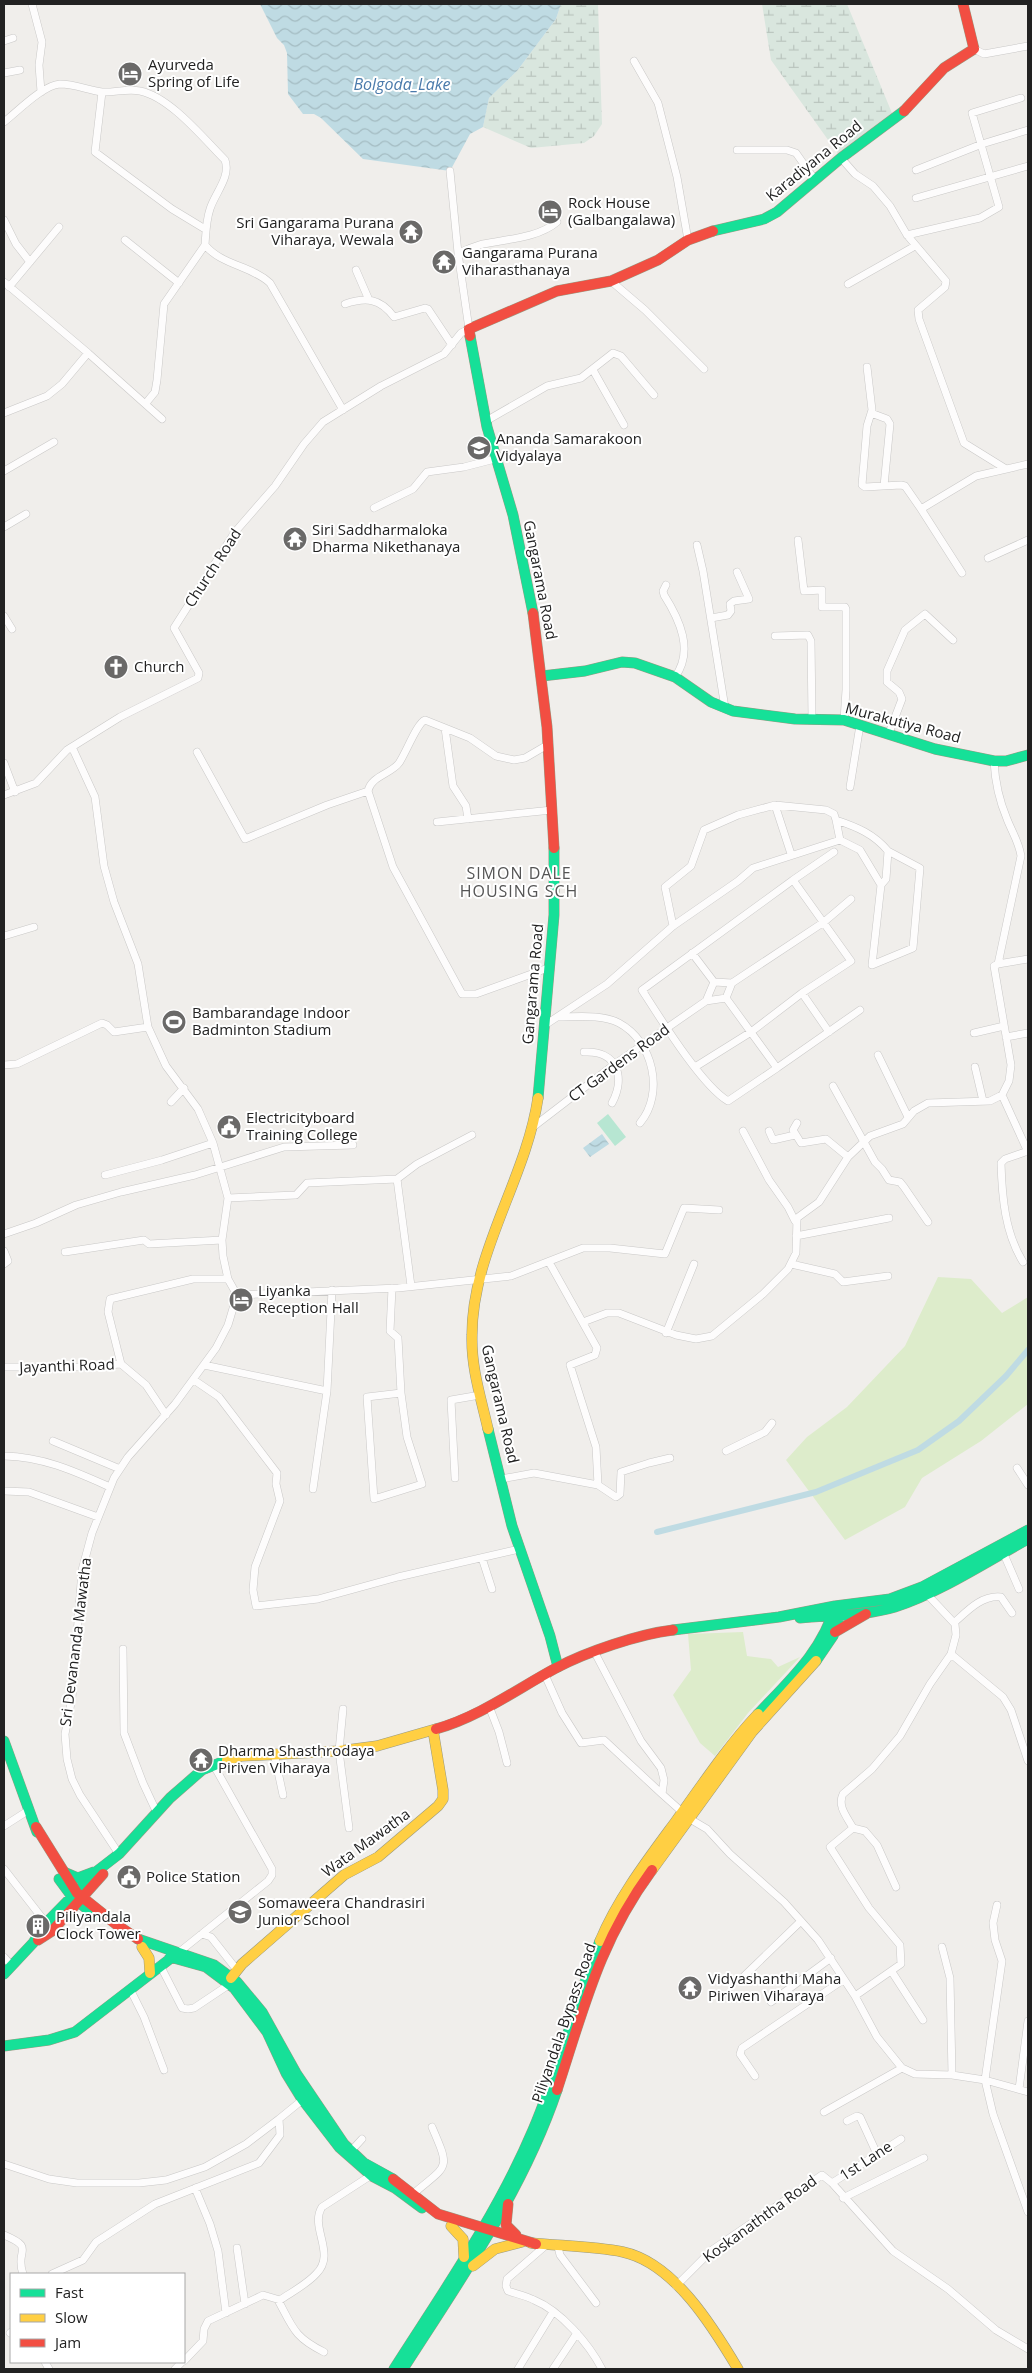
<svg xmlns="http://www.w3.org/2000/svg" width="1032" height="2373" viewBox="0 0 1032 2373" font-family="'Open Sans',sans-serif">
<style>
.grass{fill:#ddeccb}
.wetland{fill:url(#wetland-marsh)}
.pitch{fill:#b7e6d2}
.water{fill:url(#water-waves)}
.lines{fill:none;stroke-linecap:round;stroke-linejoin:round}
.canal{stroke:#bfdbe3;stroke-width:6}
.street-casing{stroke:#c9c8c7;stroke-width:8}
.fast-casing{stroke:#999a82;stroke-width:11}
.slow-casing{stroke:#999a82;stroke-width:11}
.jam-casing{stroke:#999a82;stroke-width:11}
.street{stroke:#fdfcfc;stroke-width:7}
.fast{stroke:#16e098;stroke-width:10}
.slow{stroke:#ffcf43;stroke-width:10}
.jam{stroke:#f24e42;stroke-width:10}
.labels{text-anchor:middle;stroke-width:4;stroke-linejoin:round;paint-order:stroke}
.poi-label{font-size:15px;fill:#222;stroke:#fff;text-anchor:start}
.street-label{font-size:15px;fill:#222;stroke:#fff}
.water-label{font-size:16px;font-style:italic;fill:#4a7aab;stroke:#fff}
.neighbourhood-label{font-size:16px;letter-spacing:1px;fill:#555;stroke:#fff}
</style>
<defs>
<pattern id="wetland-marsh" width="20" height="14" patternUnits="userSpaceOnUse" patternTransform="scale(1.25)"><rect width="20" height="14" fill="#d9e6de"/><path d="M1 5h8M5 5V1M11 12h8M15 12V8" fill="none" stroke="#bac5be"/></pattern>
<pattern id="water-waves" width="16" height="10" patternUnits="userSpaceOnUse" patternTransform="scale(1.25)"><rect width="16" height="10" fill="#bfdbe3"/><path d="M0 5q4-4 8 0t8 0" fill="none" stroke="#a4bcc2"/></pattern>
</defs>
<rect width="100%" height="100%" fill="#f0eeeb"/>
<!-- grass -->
<path class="grass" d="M 938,1277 L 971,1279 L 1002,1313 L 1028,1297 L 1028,1404 L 981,1441 L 922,1478 L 905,1507 L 845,1540 L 786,1460 L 807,1437 L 847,1407 L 905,1346 Z
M 743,1632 L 747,1656 L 771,1659 L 778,1667 L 800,1657 L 748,1713 L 715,1756 L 700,1743 L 673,1695 L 691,1670 L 688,1634 Z"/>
<!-- wetland -->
<path class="wetland" d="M 561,4 L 598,4 L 602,124 L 594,136 L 584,143 L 531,148 L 483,127 L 489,98 L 517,71 L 556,19 Z
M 762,4 L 847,4 L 894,118 L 841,158 L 771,60 Z"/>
<!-- pitch -->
<path class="pitch" d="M 608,1114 L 626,1137 L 615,1146 L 597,1123 Z"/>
<!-- water -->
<path class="water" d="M 260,4 L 561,4 L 556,19 L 517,71 L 489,98 L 483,127 L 470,134 L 450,171 L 363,159 L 321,118 L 314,114 L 303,114 L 288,94 L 287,53 L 284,45 L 277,38 Z
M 602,1134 L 609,1144 L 590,1157 L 583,1148 Z"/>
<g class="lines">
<!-- canal -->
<path class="canal" d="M 657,1532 L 816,1492 L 918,1450 L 959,1421 L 1006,1376 L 1028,1350"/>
<defs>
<path id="street" d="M 32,4 L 42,42 L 39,65 L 41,92
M 4,41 L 13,38
M 974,49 L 984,54 L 1028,46
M 634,61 L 658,103 L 677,177 L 688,240
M 4,73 L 20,70
M 102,92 L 95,152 L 172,209 L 205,229
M 4,122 C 17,112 43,85 60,84 C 74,84 88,90 102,92 C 114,93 127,88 140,91 C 170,97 203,138 225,160 C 231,177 215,193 210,209 C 206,221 206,232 205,245 C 221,265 252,266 270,283 L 343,410
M 737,150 L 787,150 L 796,153 L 815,180
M 841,158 L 855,174 L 873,186 L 890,206 L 907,235 L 946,281 L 945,287 L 918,310 L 919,319 L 964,443 L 1006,469
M 916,170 L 982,144 L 1028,130
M 916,198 L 1028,166
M 4,220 L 16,244 L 30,262
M 907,235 L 980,218 L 999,207 L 972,113 L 1021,98
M 125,240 L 179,283
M 458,253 C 466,250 475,246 483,244 C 507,239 538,238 557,222
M 356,270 L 369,300
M 611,281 L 645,310 L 704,369
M 4,282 L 88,353 L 62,384 L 47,396 L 4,413
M 848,284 L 915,246
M 9,287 L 59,227
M 345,304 C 366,297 380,298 394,317 L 425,308 L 428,309 L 452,345
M 88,353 L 162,419
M 867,367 L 872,410 L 867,426 L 862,485 L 865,487 L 901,485 L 905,486 L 921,509
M 593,370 L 624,425
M 146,403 L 155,392 L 157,380 L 164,304 L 205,245
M 871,413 L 887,419 L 890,424 L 884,486
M 486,421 L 547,386 L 581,378 L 613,353 L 621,356 L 654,395
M 4,471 L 54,442
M 374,508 L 413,489 L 427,472 L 464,467 L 495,459
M 4,527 L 26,514
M 798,540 L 804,591 L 822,590 L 822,607 L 845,607 L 846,609 L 846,690 L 844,720
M 697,545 L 703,571 L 725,708
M 988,558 L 1028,540
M 962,573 L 921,509 L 976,476 L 1028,464
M 666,585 L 663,591 L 664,595 C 680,620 694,651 675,677
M 4,616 L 12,629
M 711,618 L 728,615 L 731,611 L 730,604 L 734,601 L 749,599 L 737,572
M 775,636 L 808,635 L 811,641 L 812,718
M 445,728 L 453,786 L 466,806 L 468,819
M 889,733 L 902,699 L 899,692 L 887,682 L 887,671 L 905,630 L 925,614 L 953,640
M 72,747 L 95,797 L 104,866 L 114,902 L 138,964 L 148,1027 L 166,1066 L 198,1109 L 213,1143 L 228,1198 L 222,1240 L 223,1256 L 228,1279 L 237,1295 L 228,1325 L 216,1348 L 175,1404 L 128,1457 L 114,1478 L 92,1533 L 82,1570 L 72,1698 L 65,1734 L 67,1759 L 72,1779 L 80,1795 L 119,1854
M 197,752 L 245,839 L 327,805 L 368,791 C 371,776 391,774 399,763 C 406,753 417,723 425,720 L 470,738 L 496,756 L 514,760 L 525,758 L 549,744
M 994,761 C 995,782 999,800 1007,819 C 1012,832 1019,842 1021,856 L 998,964
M 4,763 L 15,792
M 850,787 L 860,725
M 368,791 L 393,867 L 462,994 L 476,994 L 548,968
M 4,795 L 36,783 L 67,750 L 120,717 L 198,678 L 199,673 L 174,628 L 235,532 L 275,486 L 304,444 L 323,422 L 381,386 L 444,354 L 461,333 L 469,329 L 458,253 L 450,171
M 437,822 L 552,810
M 791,854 L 775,805 L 826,810 L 834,814 L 836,820
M 793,880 L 834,852
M 881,885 L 872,965 L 913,948 L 920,868 L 888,851
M 673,926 L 665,887 L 691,866 L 704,830 L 738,815 L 775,805
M 4,936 L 34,927
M 692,953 L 714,982
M 732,983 L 824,922 L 851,899
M 802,993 L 829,1032
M 558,1017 C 577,1017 602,1014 619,1023 C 653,1041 665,1093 640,1123
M 545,1025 L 607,984 L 673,926 L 738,881 L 753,868 L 840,840 L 860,850 L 881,885 L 886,879 L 888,851 C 874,834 857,827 836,820 L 840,840
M 974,1033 L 1004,1026
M 1006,1037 L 1028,1033
M 584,1052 C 617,1050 626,1077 612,1103
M 878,1055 L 908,1117
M 4,1065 L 17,1064 L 102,1023 L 107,1025 L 114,1032 L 148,1027
M 695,1067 L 751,1032 L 802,993 L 851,961 L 793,880 L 642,990 C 660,1018 702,1086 728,1101 L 777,1068 L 726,998
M 975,1067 L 983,1101
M 777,1068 L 860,1010
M 833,1086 L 875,1162 L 882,1169 L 889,1180 L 900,1182 L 904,1187 L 928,1222
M 1002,1095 L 1028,1152
M 171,1102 L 184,1088
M 797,1123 L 793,1130 L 801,1143 L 826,1139 L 848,1157
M 533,1127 L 615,1064 L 706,1001 L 726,998 L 732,983 L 714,982 L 706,1001
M 743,1131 L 769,1180 L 788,1207 L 795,1221
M 769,1131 L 773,1140 L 795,1135
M 105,1175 L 162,1160 L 213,1143
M 228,1198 L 296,1195 L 307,1183 L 397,1179
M 4,1234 L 36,1223 L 76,1205 L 121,1192 L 195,1175 L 284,1147 L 353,1145
M 796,1236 L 889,1218
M 4,1251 L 8,1261 L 4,1264
M 65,1252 L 144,1240 L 149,1244 L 222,1240
M 549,1262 L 597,1348 L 595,1355 L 570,1365 L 596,1447 L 598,1485
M 1023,1262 C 1005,1233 1002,1197 1001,1163 L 1005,1159 L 1028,1151
M 791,1264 L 835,1274 L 843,1282 L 888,1276
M 411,1286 L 397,1179 L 417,1164 L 472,1135
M 392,1288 L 390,1331 L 398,1338 L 401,1393 L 407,1437 L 422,1484 L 374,1499 L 367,1397 L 401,1393
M 237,1295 L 398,1288 L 511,1276 L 583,1248 L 610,1248 L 665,1254 L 684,1208 L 719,1210
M 583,1322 L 607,1313 L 619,1313 L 676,1335 L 696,1339 L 712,1336 L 763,1294 L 788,1269 L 796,1253 L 797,1218 L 819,1202 L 848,1157 L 870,1136 L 903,1124 L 914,1111 L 928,1103 L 990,1101 L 1002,1095 L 1009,1081 L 1011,1065 L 994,966 L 998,964 L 1028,959
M 666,1333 L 694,1264
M 121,1364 L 108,1312 L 110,1299 L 193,1279 L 228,1279
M 204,1365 L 327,1391
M 4,1367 L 81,1367 L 121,1364 L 146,1385 L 166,1415
M 194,1380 L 219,1397 L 277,1473 L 276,1484 L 280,1501 L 255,1567 L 253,1590 L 256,1606 L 318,1599 L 398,1577 L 519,1549
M 53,1441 L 120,1469
M 726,1451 L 765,1432 L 772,1423
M 4,1456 C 44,1457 74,1471 110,1487
M 1017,1468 L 1028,1485
M 455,1478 L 451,1400 L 480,1395
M 501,1479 L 534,1473 L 598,1485 L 616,1497 L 620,1494 L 621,1472 L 649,1463 L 670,1458
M 313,1489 L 327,1391 L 332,1290
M 4,1491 L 29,1492 L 98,1517
M 1003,1552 L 1019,1589
M 482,1558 L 492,1589
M 925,1592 L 955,1624 L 956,1635 L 951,1654 L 1003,1697 L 1011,1710 L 1028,1761
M 955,1622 C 968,1610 982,1595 1001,1597 L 1012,1613
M 123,1649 L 124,1733 L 143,1783 L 157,1813
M 594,1651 L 641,1741 L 661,1768 L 664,1780 L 662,1794 L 690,1819 L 707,1829 L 730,1854 L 784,1902 L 818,1940 L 855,1996 L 877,2037 L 902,2068 L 915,2074 L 952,2075 L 985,2080 L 1028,2092
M 545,1675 L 562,1713 L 581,1743 L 604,1740 L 662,1794
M 489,1706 L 499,1732 L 507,1763
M 343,1709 L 339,1751 L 349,1828
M 274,1753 L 283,1795
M 4,1826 L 29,1810
M 853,1828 L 865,1831 L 877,1845 L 896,1887
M 4,1869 L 46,1923
M 997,1905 L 993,1923 L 995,1940 L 1002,1961 L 985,2080 L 993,2114 L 1028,2212
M 202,1934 L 211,1937 L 237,1970
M 942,1947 L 950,1978 L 952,2075
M 178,1953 L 268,1881 L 272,1875 L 272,1869 L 213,1764
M 4,1957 L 12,1966
M 160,1965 L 182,2008 L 188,2009 L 194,2008 L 230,1984
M 892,1972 L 923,2020
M 740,1980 L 801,1921
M 130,1989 L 144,2017 L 164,2070
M 855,1996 L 901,1964 L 900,1945 L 869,1908 L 830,1847 L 853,1828 C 847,1817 837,1806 843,1794 L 872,1769 L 900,1736 L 930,1684 L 951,1654
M 771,2002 L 831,1958
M 755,2076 L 740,2054 L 742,2048 L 843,1980
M 1019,2089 L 1028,2021
M 824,2112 L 902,2068
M 847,2121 L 857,2116 L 860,2117 L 877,2154
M 351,2151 L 362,2139
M 4,2164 L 49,2179 L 77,2183 L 139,2183 L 166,2180 L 205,2167 L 246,2144 L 279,2119
M 832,2183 L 901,2139
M 195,2188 L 210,2224 L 218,2251 L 226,2313
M 413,2194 C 448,2164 451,2171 432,2127
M 843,2198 L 924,2158
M 4,2235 C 37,2249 14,2249 23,2274
M 545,2246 L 507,2279 L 506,2286 L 508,2291 C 517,2294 526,2296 534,2300 C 561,2311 589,2344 602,2369
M 558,2247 L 560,2255 L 596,2303
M 237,2248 L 245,2304
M 52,2274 L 83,2260 L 96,2242 L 155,2204 L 259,2163 L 280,2135 L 279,2119 L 306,2097
M 676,2286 L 712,2250 L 822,2175 L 832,2183 L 893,2251 L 948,2289 L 996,2330 L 1028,2349
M 278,2300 C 293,2328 294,2337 324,2352
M 10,2333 L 11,2332
M 184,2361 L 203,2341 L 204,2329 L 208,2321 L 263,2295 L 280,2300 C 292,2292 307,2284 316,2274 C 337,2254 309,2227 322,2207 L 373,2174
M 45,2362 L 49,2369
M 175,2369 L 182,2362
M 518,2369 L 553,2312
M 553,2369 L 577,2333"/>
<path id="fast" d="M 713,231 L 764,219 L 777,212 L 841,158 L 904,111
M 470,336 L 487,427 L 513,515 L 533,613
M 542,676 L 585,671 L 622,662 L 635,663 L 675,677 L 711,702 L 733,711 L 795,719 L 844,720 L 935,749 L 994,761 L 1006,761 L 1028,755
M 538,1098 L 554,915 L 554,848
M 488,1429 L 512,1526 L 550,1636 L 558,1667
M 800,1618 C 831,1615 865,1616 895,1607 C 937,1594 988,1561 1028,1539
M 673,1630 L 779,1617 L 835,1606 L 890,1599 L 922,1587 L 1028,1530
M 816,1661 L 833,1636 L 843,1605
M 758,1714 C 788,1682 823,1651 835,1606
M 4,1741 L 37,1832
M 64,1872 L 78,1878 L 94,1872
M 59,1879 L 73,1898 L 96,1916
M 138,1939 L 214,1965 L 237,1982 L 262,2012 L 296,2073 L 344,2144 L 364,2163 L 393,2179
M 170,1957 L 206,1967 L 234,1988 L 267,2032 L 286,2073 L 302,2099 L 339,2147 L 372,2176 L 395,2188 L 422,2208
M 4,1974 L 33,1943 L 46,1923 L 97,1871 L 119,1854 L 170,1798 L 202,1770 L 227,1760
M 4,2046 L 49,2040 L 75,2032 L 175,1955
M 394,2369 C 443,2292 497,2215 533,2130 C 559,2069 575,2004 600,1941
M 403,2369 C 460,2280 523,2191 557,2090"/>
<path id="slow" d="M 488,1429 C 481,1398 471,1368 472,1335 C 472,1252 526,1179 538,1098
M 227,1760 L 242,1756 L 339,1751 L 377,1746 L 436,1729
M 652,1870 L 752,1732 L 816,1661
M 600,1941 C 618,1898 648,1859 676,1821 C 702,1785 727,1747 758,1714
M 142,1947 L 149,1958 L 150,1973
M 231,1978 L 242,1964 L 344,1875 L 378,1857 L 438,1806 L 443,1799 L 443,1790 L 433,1730
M 451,2226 L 463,2239 L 464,2257
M 531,2243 C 561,2246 593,2246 623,2252 C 674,2263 713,2327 738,2369
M 473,2266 L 495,2249 L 522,2242"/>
<path id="jam" d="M 904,111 L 944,68 L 974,49 L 963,4
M 470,336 L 469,329 L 557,291 L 611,281 L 658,260 L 688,240 L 713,231
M 533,613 L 547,727 L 554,848
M 835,1632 L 866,1614
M 436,1729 C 479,1717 517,1689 556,1668 C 586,1652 639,1634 673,1630
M 36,1827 L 77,1893 L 117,1925 L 138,1939
M 38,1940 L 52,1931 L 103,1874
M 557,2090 C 584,2008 599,1942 652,1870
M 393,2179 L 438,2214 L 536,2244
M 508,2204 L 506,2225 L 516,2235"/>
</defs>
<!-- street casing -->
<use href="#street" class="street-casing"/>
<!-- fast casing -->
<use href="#fast" class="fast-casing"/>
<!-- slow casing -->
<use href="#slow" class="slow-casing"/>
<!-- jam casing -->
<use href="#jam" class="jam-casing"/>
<!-- street -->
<use href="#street" class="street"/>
<!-- fast -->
<use href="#fast" class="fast"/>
<!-- slow -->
<use href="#slow" class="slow"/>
<!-- jam -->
<use href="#jam" class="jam"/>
</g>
<!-- icons -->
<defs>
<symbol id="hotel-disc" viewBox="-11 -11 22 22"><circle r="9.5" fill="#6a6968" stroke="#fff"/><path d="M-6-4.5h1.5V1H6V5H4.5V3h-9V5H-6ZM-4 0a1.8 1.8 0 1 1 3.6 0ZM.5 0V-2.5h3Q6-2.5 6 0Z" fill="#fff"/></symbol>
<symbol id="temple-disc" viewBox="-11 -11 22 22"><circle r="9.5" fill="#6a6968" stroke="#fff"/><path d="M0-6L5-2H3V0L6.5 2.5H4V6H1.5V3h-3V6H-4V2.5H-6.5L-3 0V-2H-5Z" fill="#fff"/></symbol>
<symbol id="school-disc" viewBox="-11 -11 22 22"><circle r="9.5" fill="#6a6968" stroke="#fff"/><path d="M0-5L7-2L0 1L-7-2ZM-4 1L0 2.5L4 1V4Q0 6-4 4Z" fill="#fff"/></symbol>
<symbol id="church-disc" viewBox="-11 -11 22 22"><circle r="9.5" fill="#6a6968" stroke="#fff"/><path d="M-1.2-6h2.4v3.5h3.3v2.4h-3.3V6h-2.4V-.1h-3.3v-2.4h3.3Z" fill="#fff"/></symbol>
<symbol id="stadium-disc" viewBox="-11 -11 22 22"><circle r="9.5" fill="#6a6968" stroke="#fff"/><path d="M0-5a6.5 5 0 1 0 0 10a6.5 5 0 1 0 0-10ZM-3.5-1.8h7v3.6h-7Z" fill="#fff"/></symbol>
<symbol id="civic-disc" viewBox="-11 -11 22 22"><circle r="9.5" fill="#6a6968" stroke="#fff"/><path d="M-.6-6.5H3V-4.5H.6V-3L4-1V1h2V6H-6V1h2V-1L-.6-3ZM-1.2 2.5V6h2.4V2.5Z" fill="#fff"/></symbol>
<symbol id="building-disc" viewBox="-11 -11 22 22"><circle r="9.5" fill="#6a6968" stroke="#fff"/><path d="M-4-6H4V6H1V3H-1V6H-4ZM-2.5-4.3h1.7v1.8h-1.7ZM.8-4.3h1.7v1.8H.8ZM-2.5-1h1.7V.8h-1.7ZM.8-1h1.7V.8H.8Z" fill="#fff"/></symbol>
</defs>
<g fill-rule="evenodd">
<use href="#hotel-disc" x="116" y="60" width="28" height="28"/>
<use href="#hotel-disc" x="536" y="198" width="28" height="28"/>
<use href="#temple-disc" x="397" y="218" width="28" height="28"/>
<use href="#temple-disc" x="430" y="248" width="28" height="28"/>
<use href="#school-disc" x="465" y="434" width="28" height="28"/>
<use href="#temple-disc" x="281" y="525" width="28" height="28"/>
<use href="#church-disc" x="102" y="653" width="28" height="28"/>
<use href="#stadium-disc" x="160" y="1008" width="28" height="28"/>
<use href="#civic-disc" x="215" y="1113" width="28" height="28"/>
<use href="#hotel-disc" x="227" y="1286" width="28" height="28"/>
<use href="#temple-disc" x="187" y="1746" width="28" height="28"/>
<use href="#civic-disc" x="115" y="1863" width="28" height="28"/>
<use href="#school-disc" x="226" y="1898" width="28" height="28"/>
<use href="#building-disc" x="24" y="1912" width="28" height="28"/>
<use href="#temple-disc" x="676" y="1974" width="28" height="28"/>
</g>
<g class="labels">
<!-- poi labels -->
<g class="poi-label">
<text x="148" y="70">Ayurveda<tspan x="148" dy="17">Spring of Life</tspan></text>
<text x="568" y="208">Rock House<tspan x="568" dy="17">(Galbangalawa)</tspan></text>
<text x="394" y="228" text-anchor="end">Sri Gangarama Purana<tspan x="394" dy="17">Viharaya, Wewala</tspan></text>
<text x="462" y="258">Gangarama Purana<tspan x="462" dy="17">Viharasthanaya</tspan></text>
<text x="496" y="444">Ananda Samarakoon<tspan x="496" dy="17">Vidyalaya</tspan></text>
<text x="312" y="535">Siri Saddharmaloka<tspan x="312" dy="17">Dharma Nikethanaya</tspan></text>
<text x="134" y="672">Church</text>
<text x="192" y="1018">Bambarandage Indoor<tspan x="192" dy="17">Badminton Stadium</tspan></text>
<text x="246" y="1123">Electricityboard<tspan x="246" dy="17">Training College</tspan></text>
<text x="258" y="1296">Liyanka<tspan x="258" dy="17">Reception Hall</tspan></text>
<text x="218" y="1756">Dharma Shasthrodaya<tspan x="218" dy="17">Piriven Viharaya</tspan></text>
<text x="146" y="1882">Police Station</text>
<text x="258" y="1908">Somaweera Chandrasiri<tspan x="258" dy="17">Junior School</tspan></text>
<text x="56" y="1922">Piliyandala<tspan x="56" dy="17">Clock Tower</tspan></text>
<text x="708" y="1984">Vidyashanthi Maha<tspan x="708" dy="17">Piriwen Viharaya</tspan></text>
</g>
<!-- street labels -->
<g class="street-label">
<text transform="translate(814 161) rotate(-39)" y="5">Karadiyana Road</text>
<text transform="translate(213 568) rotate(-57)" y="5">Church Road</text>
<text transform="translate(540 580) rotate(79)" y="5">Gangarama Road</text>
<text transform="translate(903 723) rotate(15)" y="5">Murakutiya Road</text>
<text transform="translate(533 984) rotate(-85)" y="5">Gangarama Road</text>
<text transform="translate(619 1063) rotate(-36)" y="5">CT Gardens Road</text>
<text transform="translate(67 1366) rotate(-2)" y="5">Jayanthi Road</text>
<text transform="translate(500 1404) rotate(77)" y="5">Gangarama Road</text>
<text transform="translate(76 1642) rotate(-83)" y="5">Sri Devananda Mawatha</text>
<text transform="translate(366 1843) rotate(-36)" y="5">Wata Mawatha</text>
<text transform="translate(564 2023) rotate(-71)" y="5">Piliyandala Bypass Road</text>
<text transform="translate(866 2161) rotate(-33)" y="5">1st Lane</text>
<text transform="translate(760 2219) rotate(-36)" y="5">Koskanaththa Road</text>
</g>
<!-- water labels -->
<g class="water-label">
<text x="402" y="90">Bolgoda_Lake</text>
</g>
<!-- neighbourhood labels -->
<g class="neighbourhood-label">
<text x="519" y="879">SIMON DALE<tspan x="519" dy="18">HOUSING SCH</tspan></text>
</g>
</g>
<!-- border -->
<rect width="1032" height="2373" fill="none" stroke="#222222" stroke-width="10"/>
<!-- legend -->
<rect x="10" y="2273" width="175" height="90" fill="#ffffff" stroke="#a7a7a7"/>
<rect x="20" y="2289" width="25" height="8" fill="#16e098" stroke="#a7a7a7"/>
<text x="55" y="2298" font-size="15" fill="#222222">Fast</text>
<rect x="20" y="2314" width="25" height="8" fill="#ffcf43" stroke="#a7a7a7"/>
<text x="55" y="2323" font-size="15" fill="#222222">Slow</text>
<rect x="20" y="2339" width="25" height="8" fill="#f24e42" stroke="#a7a7a7"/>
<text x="55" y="2348" font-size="15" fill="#222222">Jam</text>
</svg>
